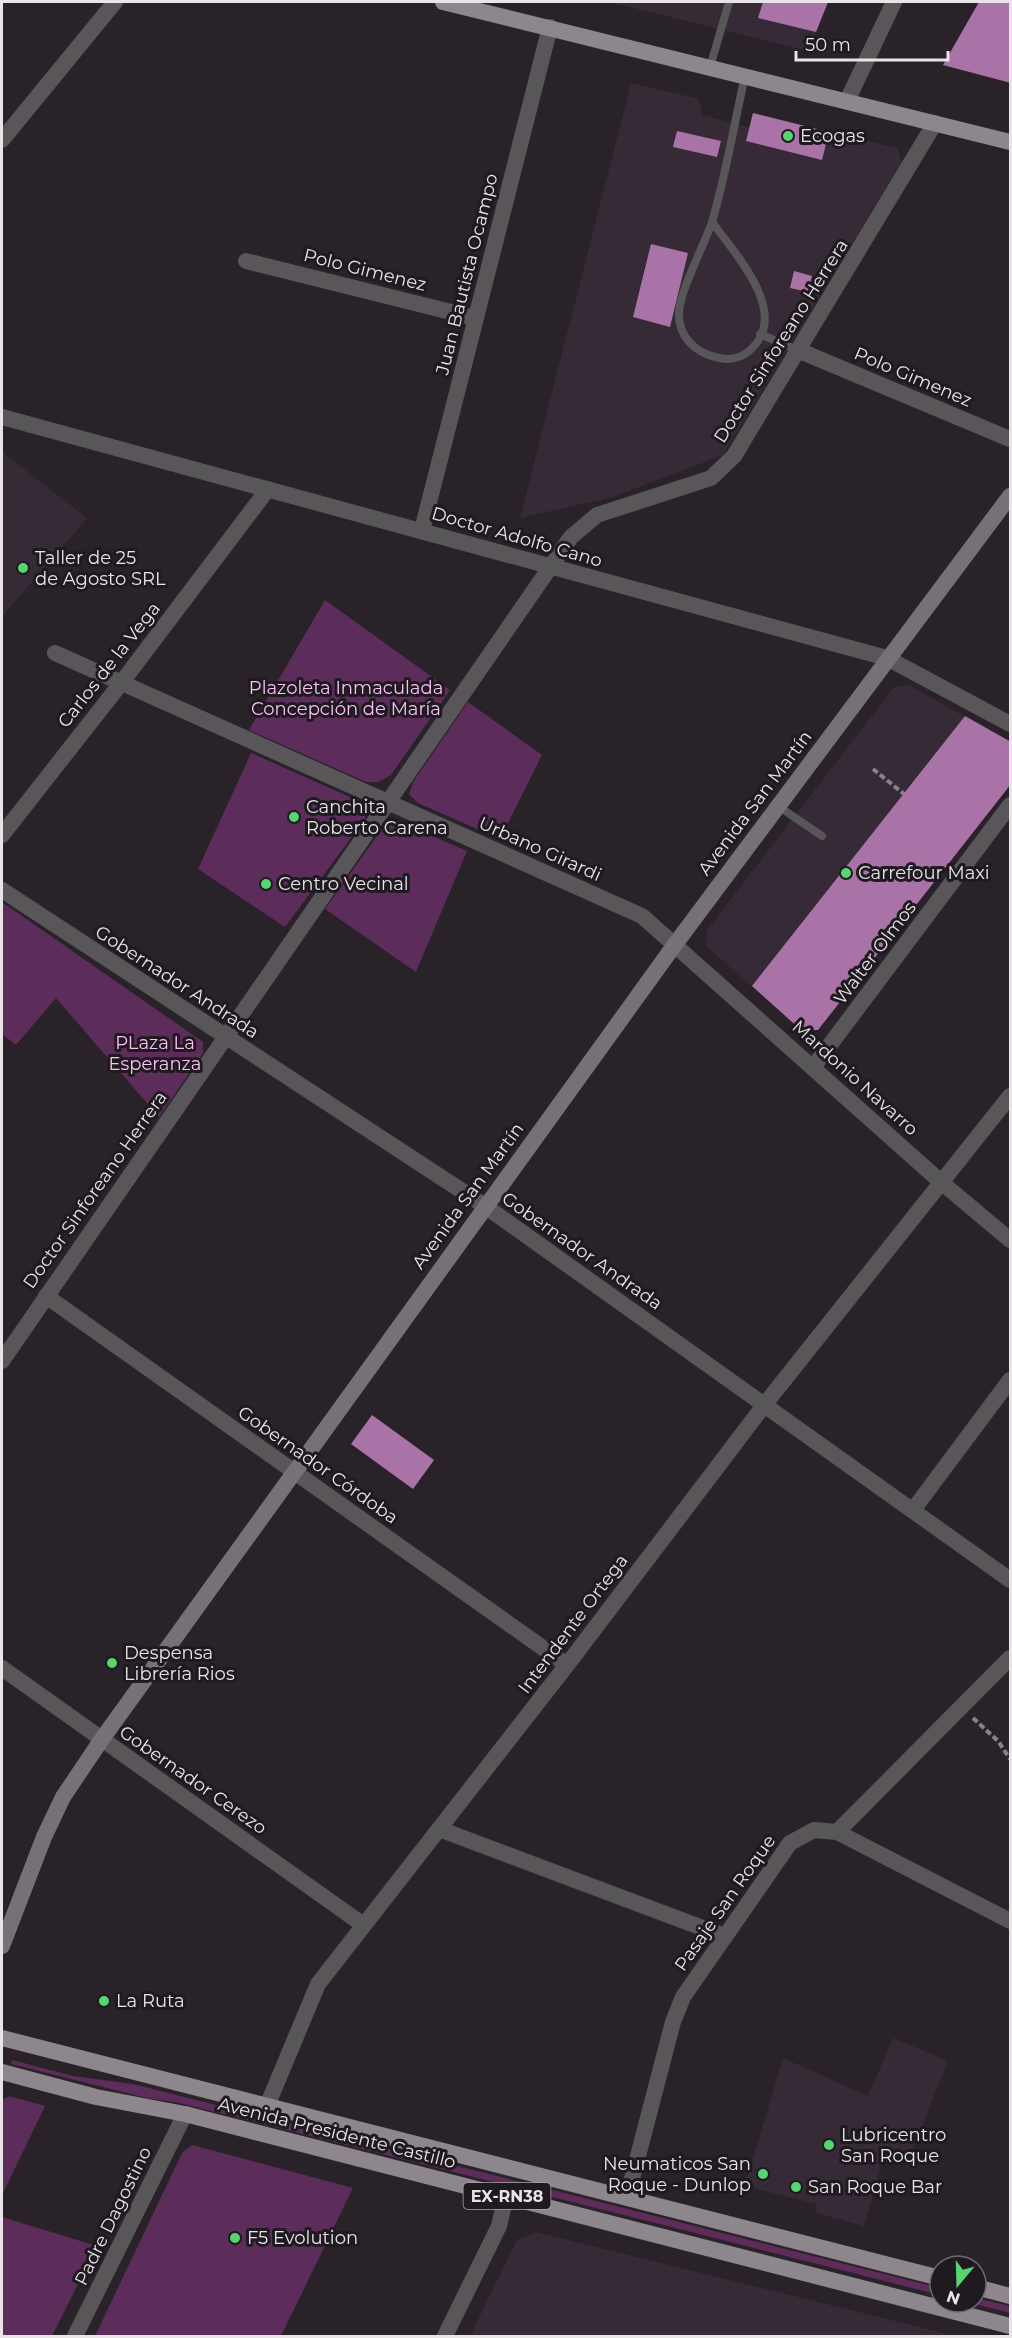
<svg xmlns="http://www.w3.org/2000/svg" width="1012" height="2338" viewBox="0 0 1012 2338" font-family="Montserrat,sans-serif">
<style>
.built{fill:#352a35}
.green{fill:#5c2c5b}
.building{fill:#a973a7}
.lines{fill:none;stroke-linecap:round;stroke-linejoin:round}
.path{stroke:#878287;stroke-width:4;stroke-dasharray:6 3;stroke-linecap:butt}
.service{stroke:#595659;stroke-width:8}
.minor{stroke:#595659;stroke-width:16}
.secondary{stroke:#767176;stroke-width:16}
.primary{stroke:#8d868c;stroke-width:16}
.poi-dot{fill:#56d671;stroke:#1f1a1f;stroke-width:2}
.labels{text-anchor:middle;stroke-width:6;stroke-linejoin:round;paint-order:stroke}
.shield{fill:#1f1a1f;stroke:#aca7ac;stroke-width:1.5}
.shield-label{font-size:16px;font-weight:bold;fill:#e8e4e8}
.poi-label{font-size:18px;fill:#e8e4e8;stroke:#1f1a1f;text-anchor:start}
.street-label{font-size:18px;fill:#e8e4e8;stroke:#1f1a1f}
.park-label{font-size:18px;fill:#fdbffa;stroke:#1f1a1f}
</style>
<rect width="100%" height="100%" fill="#292329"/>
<!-- built -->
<path class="built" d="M 609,2 L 828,2 L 809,51 Z
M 631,83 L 699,99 L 702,115 L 749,127 L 753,113 L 775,118 L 773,124 L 795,127 L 797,124 L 897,148 L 902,162 L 723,455 L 613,497 L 520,518 Z
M 2,452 L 87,518 L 2,617 Z
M 909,685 L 1010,742 L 1010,784 L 818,1030 L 801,1030 L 706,946 L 707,930 L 894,687 Z
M 893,2038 L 948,2061 L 911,2154 L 886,2148 L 864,2226 L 815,2213 L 817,2204 L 745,2186 L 783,2058 L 868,2096 Z
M 536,2232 L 955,2336 L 470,2336 L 517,2240 Z"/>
<!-- green -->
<path class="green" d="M 325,600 L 450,690 L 391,775 L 378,782 L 366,782 L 249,730 Z
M 468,702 L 542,755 L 500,839 L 418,803 L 409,794 L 413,782 Z
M 251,753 L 359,801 L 365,809 L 365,819 L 285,927 L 198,869 Z
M 393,819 L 467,851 L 416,972 L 325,909 L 384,826 Z
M 2,902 L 203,1042 L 203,1053 L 159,1117 L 56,998 L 16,1045 L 2,1034 Z
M 12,2060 L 73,2076 L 133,2084 L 940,2288 L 940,2295 L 180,2103 L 147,2098 L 11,2064 Z
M 9,2096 L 45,2106 L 2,2195 L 2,2100 Z
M 192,2145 L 353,2188 L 281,2336 L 95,2336 L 182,2153 Z
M 2,2217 L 97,2246 L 52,2336 L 2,2336 Z
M 976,2298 L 1010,2306 L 1010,2313 L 967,2302 L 976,2302 Z"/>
<!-- building -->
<path class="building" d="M 763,2 L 828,2 L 816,32 L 758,18 Z
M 979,2 L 1011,2 L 1011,83 L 943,65 Z
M 753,113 L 829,132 L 822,160 L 746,141 Z
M 677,131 L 721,141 L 717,157 L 673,147 Z
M 651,244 L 688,253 L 670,327 L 633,317 Z
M 794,271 L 812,276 L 808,292 L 790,288 Z
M 965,716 L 1011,742 L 1011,784 L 818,1030 L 801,1030 L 752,986 Z
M 372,1415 L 434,1460 L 413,1489 L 351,1444 Z"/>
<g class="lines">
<!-- path -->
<path class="path" d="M 873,769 L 904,794
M 973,1718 L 998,1741 L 1010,1759"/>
<!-- service -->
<path class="service" d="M 710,67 L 729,2
M 712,222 C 732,250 787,308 755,345 C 745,357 734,361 719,358 C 695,353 678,337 679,312 C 681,288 704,246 712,222 C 726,175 734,124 745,76
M 760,334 L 799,351
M 778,806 L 822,836"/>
<!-- minor -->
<path class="minor" d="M 847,101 L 894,2
M 2,140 L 115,2
M 246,261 L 475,318
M 800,351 L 1010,439
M 2,417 L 887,658 L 1010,724
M 422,530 L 550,27
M 55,653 L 642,916 L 941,1182 L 1010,1240
M 2,835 L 122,682 L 268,489
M 2,890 L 485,1206 L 1010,1580
M 814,1066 L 1010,805
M 46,1296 L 567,1665
M 2,1361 L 571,537 L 597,515 L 711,478 L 734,456 L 935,123
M 913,1510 L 1010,1380
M 2,1668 L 362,1924
M 439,1829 L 724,1936
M 837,1832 L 1010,1658
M 267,2106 L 318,1984 L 567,1665 L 765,1404 L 1010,1096
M 627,2198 L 673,2022 L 683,1997 L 790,1843 L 814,1830 L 837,1832 L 1010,1921
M 75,2336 L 185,2114
M 445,2336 L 499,2226 L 506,2196"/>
<!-- secondary -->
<path class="secondary" d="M 2,1946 L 44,1837 L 63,1797 L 102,1739 L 676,943 L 1010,496"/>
<!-- primary -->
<path class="primary" d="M 443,2 L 1010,142
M 2,2038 L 940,2278
M 2,2072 L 96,2097 L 185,2114 L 1010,2326
M 976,2287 L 1010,2296"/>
</g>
<!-- markers -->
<g class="poi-dot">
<circle cx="788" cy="136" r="6"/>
<circle cx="23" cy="568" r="6"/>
<circle cx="294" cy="817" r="6"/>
<circle cx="846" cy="873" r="6"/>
<circle cx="266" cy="884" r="6"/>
<circle cx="112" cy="1663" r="6"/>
<circle cx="104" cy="2001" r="6"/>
<circle cx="829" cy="2145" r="6"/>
<circle cx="763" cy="2174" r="6"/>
<circle cx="796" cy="2187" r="6"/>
<circle cx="235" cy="2238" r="6"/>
</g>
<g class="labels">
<!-- shield labels -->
<rect class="shield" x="463.5" y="2183" width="87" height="26" rx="4.5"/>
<g class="shield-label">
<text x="507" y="2202">EX-RN38</text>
</g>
<!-- poi labels -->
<g class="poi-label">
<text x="800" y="142">Ecogas</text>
<text x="35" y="564">Taller de 25<tspan x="35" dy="21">de Agosto SRL</tspan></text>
<text x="306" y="813">Canchita<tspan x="306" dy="21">Roberto Carena</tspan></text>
<text x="858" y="879">Carrefour Maxi</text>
<text x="278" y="890">Centro Vecinal</text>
<text x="124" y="1659">Despensa<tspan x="124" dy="21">Librería Rios</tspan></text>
<text x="116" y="2007">La Ruta</text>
<text x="841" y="2141">Lubricentro<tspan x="841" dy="21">San Roque</tspan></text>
<text x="751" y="2170" text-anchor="end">Neumaticos San<tspan x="751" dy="21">Roque - Dunlop</tspan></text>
<text x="808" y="2193">San Roque Bar</text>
<text x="247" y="2244">F5 Evolution</text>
</g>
<!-- street labels -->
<g class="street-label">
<text transform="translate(365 270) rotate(14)" y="6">Polo Gimenez</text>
<text transform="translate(467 274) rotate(-76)" y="6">Juan Bautista Ocampo</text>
<text transform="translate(781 341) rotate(-58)" y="6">Doctor Sinforeano Herrera</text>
<text transform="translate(913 377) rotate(23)" y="6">Polo Gimenez</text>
<text transform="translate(517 537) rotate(16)" y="6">Doctor Adolfo Cano</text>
<text transform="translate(109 665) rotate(-52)" y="6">Carlos de la Vega</text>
<text transform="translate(755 803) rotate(-53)" y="6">Avenida San Martín</text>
<text transform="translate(540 849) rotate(24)" y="6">Urbano Girardi</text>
<text transform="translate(875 953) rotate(-53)" y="6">Walter Olmos</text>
<text transform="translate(177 982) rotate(33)" y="6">Gobernador Andrada</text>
<text transform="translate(855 1078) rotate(42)" y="6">Mardonio Navarro</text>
<text transform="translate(95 1190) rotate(-55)" y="6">Doctor Sinforeano Herrera</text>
<text transform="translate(468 1196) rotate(-54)" y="6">Avenida San Martín</text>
<text transform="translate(582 1251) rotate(35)" y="6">Gobernador Andrada</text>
<text transform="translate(318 1465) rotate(35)" y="6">Gobernador Córdoba</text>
<text transform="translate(573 1624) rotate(-53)" y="6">Intendente Ortega</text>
<text transform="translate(193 1780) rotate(35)" y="6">Gobernador Cerezo</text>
<text transform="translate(725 1903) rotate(-55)" y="6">Pasaje San Roque</text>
<text transform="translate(337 2133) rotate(14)" y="6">Avenida Presidente Castillo</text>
<text transform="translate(113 2216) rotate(-64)" y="6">Padre Dagostino</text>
</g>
<!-- park labels -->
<g class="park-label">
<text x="346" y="694">Plazoleta Inmaculada<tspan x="346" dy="21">Concepción de María</tspan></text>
<text x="155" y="1049">PLaza La<tspan x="155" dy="21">Esperanza</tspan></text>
</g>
</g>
<!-- border -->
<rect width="1012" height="2338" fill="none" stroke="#e8e4e8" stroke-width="6"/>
<!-- north arrow -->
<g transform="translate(958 2284) rotate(199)"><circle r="28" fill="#1f1a1f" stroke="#6f6b6f" stroke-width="1.5"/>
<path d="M0-4.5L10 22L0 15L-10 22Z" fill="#56d671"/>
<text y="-9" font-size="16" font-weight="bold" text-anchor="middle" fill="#e8e4e8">N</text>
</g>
<!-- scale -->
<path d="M796 51v9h152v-9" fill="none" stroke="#e8e4e8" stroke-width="3"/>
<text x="805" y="51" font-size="18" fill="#e8e4e8" stroke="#1f1a1f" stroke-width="4.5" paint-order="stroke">50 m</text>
</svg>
